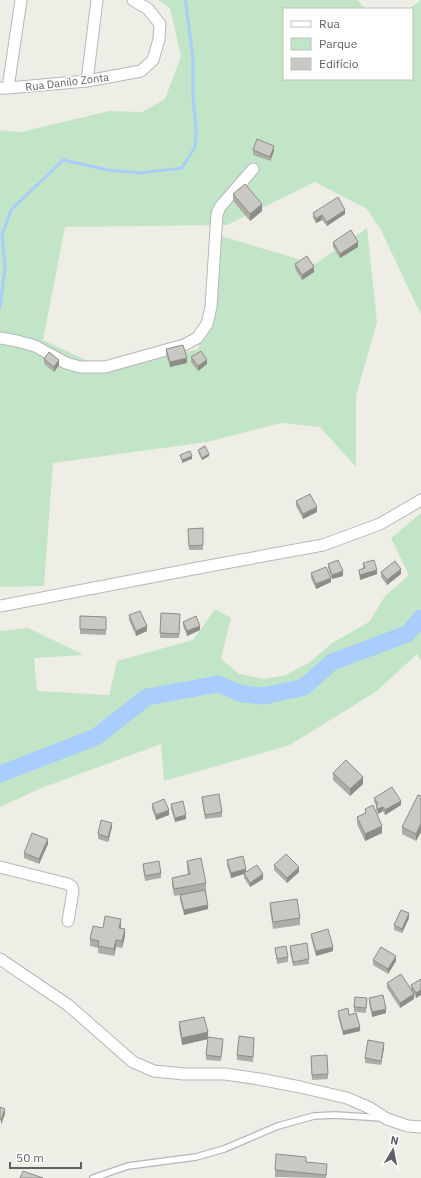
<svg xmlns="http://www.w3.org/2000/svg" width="421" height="1178" viewBox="0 0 421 1178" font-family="'IBM Plex Sans',sans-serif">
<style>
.green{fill:#c3e5c7}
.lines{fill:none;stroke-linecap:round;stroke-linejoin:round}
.stream{stroke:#a9cdfc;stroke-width:3}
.river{stroke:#a9cdfc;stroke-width:17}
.lane-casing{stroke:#b6b7bc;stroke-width:8}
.street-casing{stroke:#b6b7bc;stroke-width:13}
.lane{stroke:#fff;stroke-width:5.5}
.street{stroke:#fff;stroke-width:11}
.wall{fill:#aeaca7}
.shaded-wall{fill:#8d8c88}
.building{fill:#cac8c2;stroke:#8d8c88}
.labels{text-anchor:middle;stroke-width:3;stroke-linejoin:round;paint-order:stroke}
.street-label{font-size:11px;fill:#5d6065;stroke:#fff}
</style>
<rect width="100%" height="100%" fill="#efeee6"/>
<!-- green -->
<path class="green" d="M 158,0 L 358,0 L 365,9 L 284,9 L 284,79 L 412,79 L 412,9 L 409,9 L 421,0 L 421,315 L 381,230 L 367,209 L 315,182 L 227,225 L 65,227 L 43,340 L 105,369 L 163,357 L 198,349 L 208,317 L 207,276 L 214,234 L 315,264 L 367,228 L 377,322 L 356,396 L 356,467 L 320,427 L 281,423 L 207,442 L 53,463 L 44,586 L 0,587 L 0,130 L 21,132 L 109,111 L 142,112 L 165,99 L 181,56 L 170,8 Z
M 421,513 L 421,661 L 417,654 L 377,691 L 290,745 L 164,781 L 161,744 L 39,789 L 0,807 L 0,631 L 28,628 L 84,655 L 34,658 L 37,691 L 109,695 L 117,661 L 193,640 L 215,609 L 231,618 L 221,659 L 239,674 L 264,679 L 286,675 L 310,662 L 332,643 L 369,622 L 385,596 L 409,575 L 391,538 Z"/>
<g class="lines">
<!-- stream -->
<path class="stream" d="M 0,308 L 5,268 L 2,235 L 11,210 L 63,160 L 108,170 L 141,173 L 182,168 L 195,147 L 196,129 L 193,97 L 193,59 L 186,4 L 185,0"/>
<!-- river -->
<path class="river" d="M 0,774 L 96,737 L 147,697 L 218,684 L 242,694 L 264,696 L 304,687 L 332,662 L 407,634 L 421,618"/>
<defs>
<path id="lane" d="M 93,1178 L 128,1166 L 196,1157 L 224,1149 L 278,1126 L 314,1116 L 335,1115 L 383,1118"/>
<path id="street" d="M 87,81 L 97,0
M 0,88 L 8,88 L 87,81 L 141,71 L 153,60 L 159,39 L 160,24 L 148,9 L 133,0
M 8,88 L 21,0
M 0,338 L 17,341 L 35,346 L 66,363 L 80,367 L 105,367 L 184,345 L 197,338 L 207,324 L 211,307 L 217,214 L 220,207 L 253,169
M 0,606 L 198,568 L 323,545 L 380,524 L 421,500
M 0,867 L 68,884 L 72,887 L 73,891 L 68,921
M 0,959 L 68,1005 L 133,1062 L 154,1071 L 184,1074 L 225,1074 L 259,1079 L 300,1087 L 347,1098 L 370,1108 L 387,1119 L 408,1126 L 421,1127"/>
</defs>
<!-- lane casing -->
<use href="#lane" class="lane-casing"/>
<!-- street casing -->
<use href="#street" class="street-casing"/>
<!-- lane -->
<use href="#lane" class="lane"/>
<!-- street -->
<use href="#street" class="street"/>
</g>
<!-- wall -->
<path class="wall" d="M 253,150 L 274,151 L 270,161 L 253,155 Z
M 233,194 L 262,211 L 250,221 L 233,201 Z
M 313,213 L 345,214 L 327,226 L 322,220 L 316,223 L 313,218 Z
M 333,242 L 358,247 L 340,258 L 333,247 Z
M 295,264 L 314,272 L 302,280 L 295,269 Z
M 166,349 L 187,363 L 170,367 L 166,354 Z
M 191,357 L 207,364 L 198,371 L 191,362 Z
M 44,359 L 59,365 L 54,372 L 44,364 Z
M 198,450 L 209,456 L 202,460 L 198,452 Z
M 296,501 L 317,512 L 303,519 L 296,506 Z
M 203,528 L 203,550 L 189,550 L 188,529 Z
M 363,563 L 377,574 L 360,580 L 359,574 L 359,570 L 363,568 Z
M 328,564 L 343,576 L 332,579 L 328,568 Z
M 381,572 L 401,574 L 387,585 L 381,577 Z
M 311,573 L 331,582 L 316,589 L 311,578 Z
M 161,613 L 180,614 L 179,638 L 160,638 Z
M 129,615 L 147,631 L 136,636 L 129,620 Z
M 80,616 L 106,617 L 106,635 L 80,634 Z
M 183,622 L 200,630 L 187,636 L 183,626 Z
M 333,773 L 363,784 L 350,796 L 333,780 Z
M 421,796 L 421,832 L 416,841 L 402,834 L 402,827 Z
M 202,797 L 222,812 L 222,817 L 205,819 L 202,801 Z
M 374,798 L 401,805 L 385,815 L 383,811 L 378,814 L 376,810 L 376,805 L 374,802 Z
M 152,804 L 169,815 L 156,820 L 152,809 Z
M 171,804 L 186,819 L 175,822 L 171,809 Z
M 365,809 L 382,833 L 365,841 L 357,824 L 357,817 L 365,813 Z
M 112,827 L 108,842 L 98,839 L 98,834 Z
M 48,844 L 39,864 L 24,858 L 24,853 Z
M 227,860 L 246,872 L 263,879 L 250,887 L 244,878 L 244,874 L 231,878 L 227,865 Z
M 187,861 L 206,883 L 206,890 L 208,909 L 184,915 L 180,900 L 180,895 L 174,896 L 172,885 L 172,878 L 188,875 L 187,868 Z
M 143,864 L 161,873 L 161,878 L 145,881 L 143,869 Z
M 274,865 L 299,872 L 287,883 L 274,870 Z
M 270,903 L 300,918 L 300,925 L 273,929 L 270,910 Z
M 409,918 L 402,933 L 394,930 L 394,925 Z
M 121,926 L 120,928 L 125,936 L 122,948 L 116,947 L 114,956 L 98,953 L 98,948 L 90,946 L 90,939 L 103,928 Z
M 311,934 L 333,951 L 316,956 L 311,938 Z
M 290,946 L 309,959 L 309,964 L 293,966 L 290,951 Z
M 275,948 L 288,957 L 288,962 L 277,964 Z
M 373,960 L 396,961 L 388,974 L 373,965 Z
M 421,979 L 421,995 L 416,998 L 411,990 L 411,985 Z
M 387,983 L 414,999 L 400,1008 L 387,988 Z
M 369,998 L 386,1013 L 372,1017 L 369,1003 Z
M 367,1003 L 366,1013 L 354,1012 L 354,1007 Z
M 338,1011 L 349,1015 L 360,1031 L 343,1035 L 338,1016 Z
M 179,1022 L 208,1039 L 182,1045 L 179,1029 Z
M 223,1043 L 221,1061 L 206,1060 L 206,1055 Z
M 254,1043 L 253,1062 L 237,1060 L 237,1055 Z
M 384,1048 L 381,1065 L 365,1063 L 365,1058 Z
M 311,1061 L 328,1074 L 328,1079 L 312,1080 Z
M 306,1162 L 327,1171 L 326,1178 L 275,1177 L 275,1170 Z"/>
<!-- shaded-wall -->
<path class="shaded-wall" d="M 274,146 L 274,151 L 270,161 L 270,157 Z
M 262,204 L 262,211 L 250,221 L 250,214 Z
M 345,210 L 345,214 L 327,226 L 327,222 Z
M 322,215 L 322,220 L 316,223 L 316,219 Z
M 358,242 L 358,247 L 340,258 L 340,254 Z
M 314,267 L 314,272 L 302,280 L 302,275 Z
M 187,358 L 187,363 L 170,367 L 170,362 Z
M 59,360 L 59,365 L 54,372 L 54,367 Z
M 207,360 L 207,364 L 198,371 L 198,366 Z
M 209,454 L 209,456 L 202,460 L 202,458 Z
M 192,456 L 192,459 L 182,463 L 182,460 Z
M 317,507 L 317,512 L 303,519 L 303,514 Z
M 401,569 L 401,574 L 387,585 L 387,580 Z
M 377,570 L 377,574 L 360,580 L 360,575 Z
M 343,571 L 343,576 L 332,579 L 332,575 Z
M 331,578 L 331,582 L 316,589 L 316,584 Z
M 147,626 L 147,631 L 136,636 L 136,631 Z
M 200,626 L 200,630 L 187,636 L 187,631 Z
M 363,777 L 363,784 L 350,796 L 350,789 Z
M 401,801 L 401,805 L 385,815 L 385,810 Z
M 383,807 L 383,811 L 378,814 L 378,809 Z
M 169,810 L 169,815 L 156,820 L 156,815 Z
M 186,815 L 186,819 L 175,822 L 175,818 Z
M 112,823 L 112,827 L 108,842 L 108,837 Z
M 421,824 L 421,832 L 416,841 L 416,834 Z
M 382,826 L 382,833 L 365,841 L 365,834 Z
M 48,839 L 48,844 L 39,864 L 39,859 Z
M 299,867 L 299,872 L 287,883 L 287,878 Z
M 246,869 L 246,874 L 244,873 L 244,874 L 231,878 L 231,873 Z
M 263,874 L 263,879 L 250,887 L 250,883 Z
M 208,905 L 208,909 L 184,915 L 184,910 Z
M 409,913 L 409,918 L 402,933 L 402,929 Z
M 121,919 L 121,926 L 119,935 L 119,928 Z
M 125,929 L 125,936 L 122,948 L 122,941 Z
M 116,940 L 116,947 L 114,956 L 114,949 Z
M 333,947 L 333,951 L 316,956 L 316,951 Z
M 396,956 L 396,961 L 388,974 L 388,969 Z
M 421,990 L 421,995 L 416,998 L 416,993 Z
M 414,994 L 414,999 L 400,1008 L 400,1003 Z
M 386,1009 L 386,1013 L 372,1017 L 372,1012 Z
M 360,1027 L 360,1031 L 343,1035 L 343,1031 Z
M 208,1032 L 208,1039 L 182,1045 L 182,1038 Z
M 384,1043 L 384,1048 L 381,1065 L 381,1061 Z
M 5,1109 L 5,1114 L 1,1125 L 1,1120 Z"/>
<!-- building -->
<path class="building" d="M 257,139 L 274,146 L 270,157 L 253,150 Z
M 245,184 L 262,204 L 250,214 L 233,194 Z
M 338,197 L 345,210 L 327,222 L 322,215 L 316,219 L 313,213 Z
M 351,230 L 358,242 L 340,254 L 333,242 Z
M 307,256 L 314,267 L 302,275 L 295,264 Z
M 183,345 L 187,358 L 170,362 L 166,349 Z
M 201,351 L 207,360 L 198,366 L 191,357 Z
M 49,352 L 59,360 L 54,367 L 44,359 Z
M 205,446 L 209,454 L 202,458 L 198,450 Z
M 190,451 L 192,456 L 182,460 L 180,455 Z
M 310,494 L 317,507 L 303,514 L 296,501 Z
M 203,528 L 203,545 L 189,546 L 188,529 Z
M 338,560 L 343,571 L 332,575 L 328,564 Z
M 374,560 L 377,570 L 360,575 L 359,570 L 365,568 L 363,563 Z
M 395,561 L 401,569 L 387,580 L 381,572 Z
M 326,567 L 331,578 L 316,584 L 311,573 Z
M 140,611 L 147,626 L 136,631 L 129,615 Z
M 161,613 L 180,614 L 179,634 L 160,633 Z
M 80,616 L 106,617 L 106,630 L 80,629 Z
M 196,616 L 200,626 L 187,631 L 183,622 Z
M 346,760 L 363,777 L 350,789 L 333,773 Z
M 392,787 L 401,801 L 385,810 L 383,807 L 378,809 L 376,805 L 378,804 L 374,798 Z
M 219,794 L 222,812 L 205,815 L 202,797 Z
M 418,795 L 421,796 L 421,824 L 416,834 L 402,827 Z
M 164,799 L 169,810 L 156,815 L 152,804 Z
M 183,801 L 186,815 L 175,818 L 171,804 Z
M 373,805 L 382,826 L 365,834 L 357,817 L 366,813 L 365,809 Z
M 101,820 L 112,823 L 108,837 L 98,834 Z
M 32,833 L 48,839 L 39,859 L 24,853 Z
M 286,854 L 299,867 L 287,878 L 274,865 Z
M 243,856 L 246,869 L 231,873 L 227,860 Z
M 201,858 L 206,883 L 174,889 L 172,878 L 190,874 L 187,861 Z
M 159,861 L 161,873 L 145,876 L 143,864 Z
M 257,865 L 263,874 L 250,883 L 244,873 Z
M 205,890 L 208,905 L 184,910 L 180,895 Z
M 297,899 L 300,918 L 273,922 L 270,903 Z
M 401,910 L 409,913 L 402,929 L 394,925 Z
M 105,916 L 121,919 L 119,928 L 125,929 L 122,941 L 116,940 L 114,949 L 98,946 L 99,941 L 90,939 L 93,926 L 103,928 Z
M 328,929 L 333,947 L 316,951 L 311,934 Z
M 307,943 L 309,959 L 293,962 L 290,946 Z
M 286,946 L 288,957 L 277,959 L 275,948 Z
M 381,947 L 396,956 L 388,969 L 373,960 Z
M 401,974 L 414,994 L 400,1003 L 387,983 Z
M 421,979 L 421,990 L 416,993 L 411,985 Z
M 383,995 L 386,1009 L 372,1012 L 369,998 Z
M 355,997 L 367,998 L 366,1008 L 354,1007 Z
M 348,1008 L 349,1015 L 356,1013 L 360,1027 L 343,1031 L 338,1011 Z
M 204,1017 L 208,1032 L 182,1038 L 179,1022 Z
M 239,1036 L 254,1038 L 253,1057 L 237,1055 Z
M 208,1037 L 223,1039 L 221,1057 L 206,1055 Z
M 368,1040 L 384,1043 L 381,1061 L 365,1058 Z
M 327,1055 L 328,1074 L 312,1075 L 311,1056 Z
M 0,1107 L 5,1109 L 1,1120 L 0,1120 Z
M 276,1154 L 306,1157 L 306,1162 L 327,1164 L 326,1175 L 275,1170 Z
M 23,1171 L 43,1178 L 20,1178 Z"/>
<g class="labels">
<!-- street labels -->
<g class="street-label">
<text transform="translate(67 82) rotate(-7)" y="4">Rua Danilo Zonta</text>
</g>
</g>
<!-- legend -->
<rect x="283" y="8" width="130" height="72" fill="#ffffff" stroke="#bebfc1"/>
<rect x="291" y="21" width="20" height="6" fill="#ffffff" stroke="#bebfc1"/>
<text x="319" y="28" font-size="12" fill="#5d6065">Rua</text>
<rect x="291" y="38" width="20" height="12" fill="#c3e5c7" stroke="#bebfc1"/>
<text x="319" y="48" font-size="12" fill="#5d6065">Parque</text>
<rect x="291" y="58" width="20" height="12" fill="#cac8c2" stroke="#bebfc1"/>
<text x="319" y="68" font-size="12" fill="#5d6065">Edifício</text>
<!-- north arrow -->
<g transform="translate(393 1150) rotate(10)" stroke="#ffffff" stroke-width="3" paint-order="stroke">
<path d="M0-3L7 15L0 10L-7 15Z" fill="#5d6065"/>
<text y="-6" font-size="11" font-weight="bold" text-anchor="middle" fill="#5d6065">N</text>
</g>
<!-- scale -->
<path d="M10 1162v6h71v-6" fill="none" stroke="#5d6065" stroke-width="2"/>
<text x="16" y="1162" font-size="12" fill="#5d6065" stroke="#ffffff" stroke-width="3" paint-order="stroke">50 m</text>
</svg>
